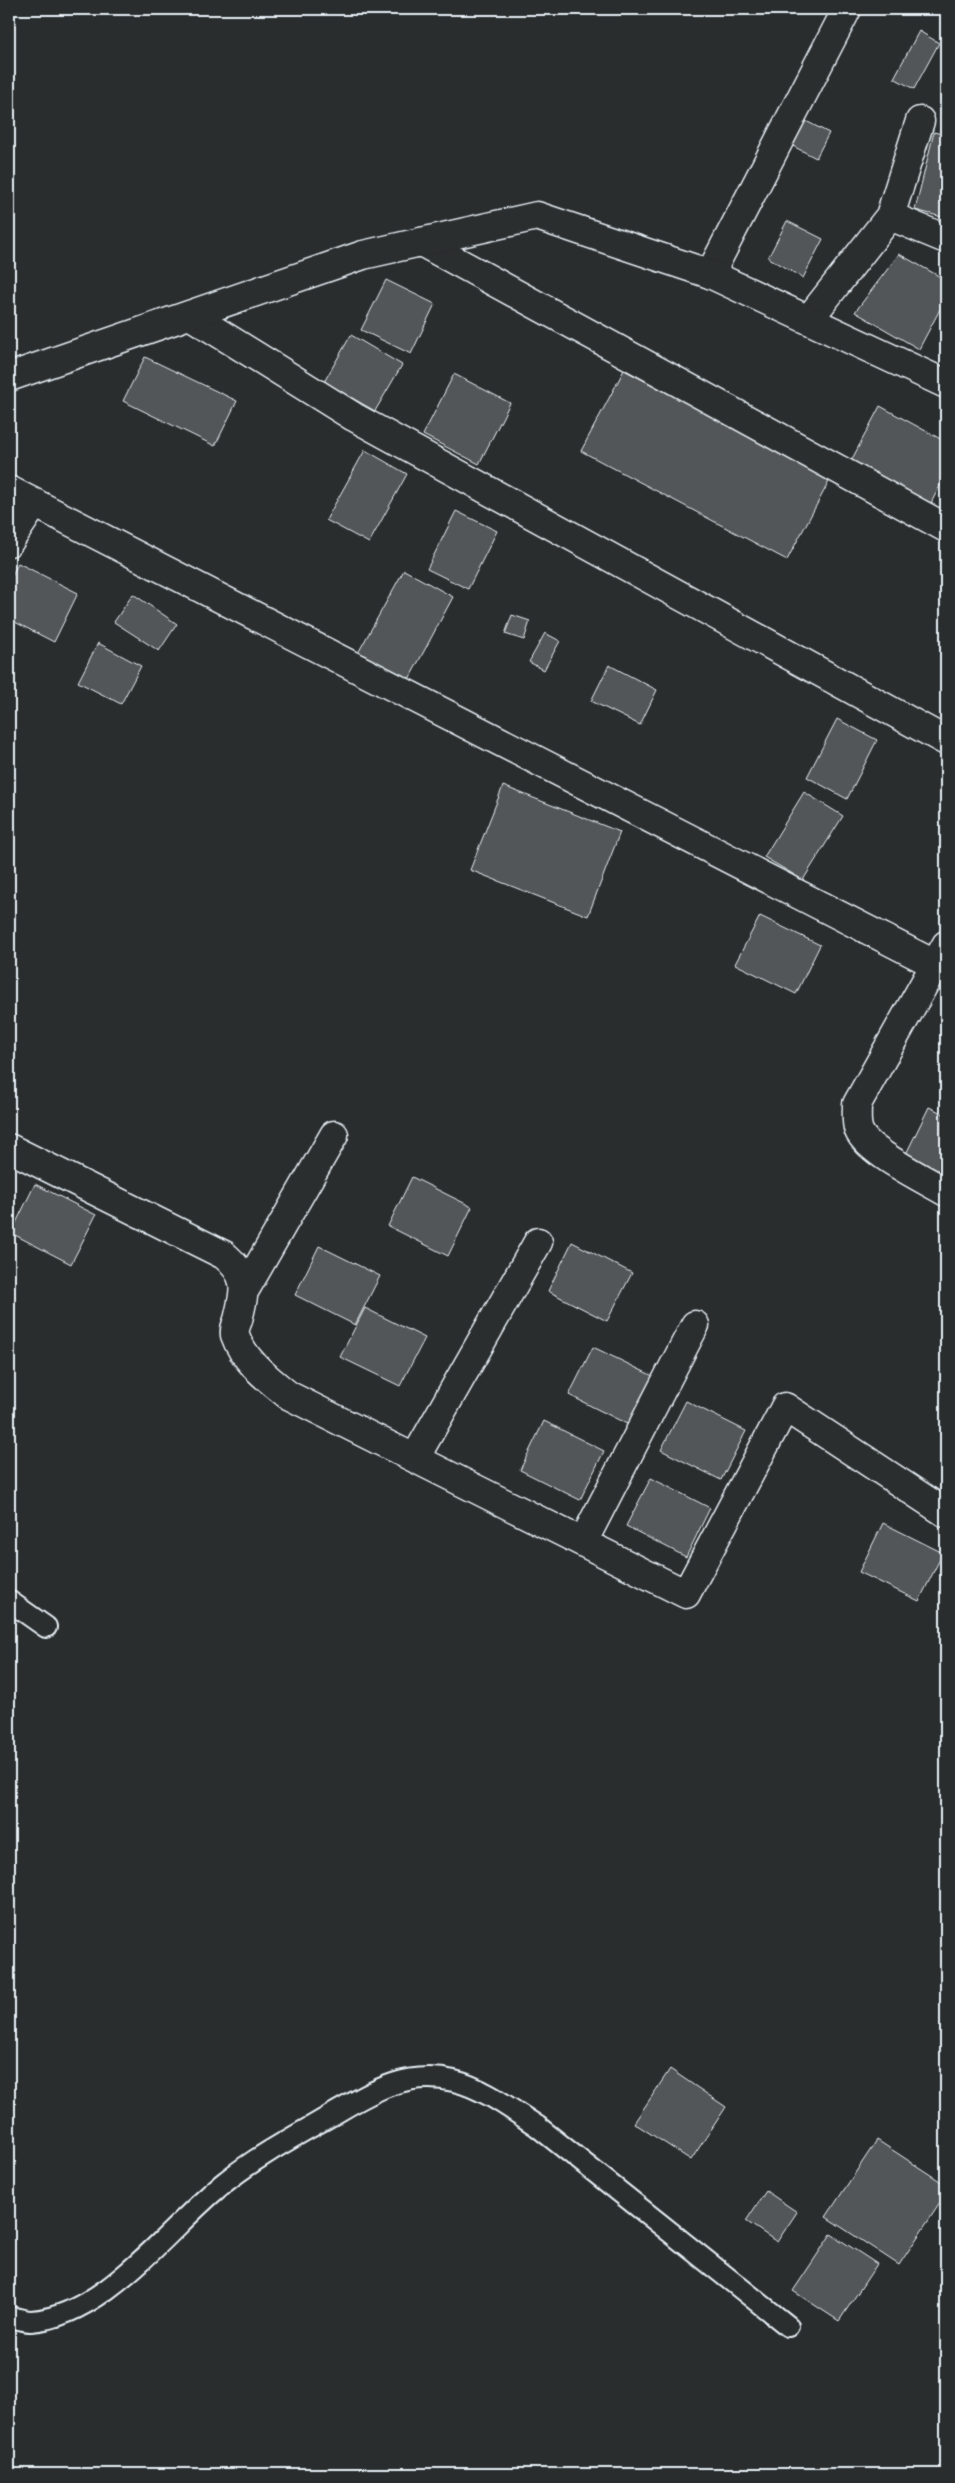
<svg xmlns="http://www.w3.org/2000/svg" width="955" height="2483" viewBox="0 0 955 2483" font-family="Delius,sans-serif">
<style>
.building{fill:#535759;stroke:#e8f1f8}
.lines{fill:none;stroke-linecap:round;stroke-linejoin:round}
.service-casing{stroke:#e8f1f8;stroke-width:24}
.minor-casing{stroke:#e8f1f8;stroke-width:31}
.secondary-casing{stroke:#e8f1f8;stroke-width:31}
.service{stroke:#2a2d2e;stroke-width:20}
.minor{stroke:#2a2d2e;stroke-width:28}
.secondary{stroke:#2a2d2e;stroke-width:28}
</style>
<rect width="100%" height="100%" fill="#2a2d2e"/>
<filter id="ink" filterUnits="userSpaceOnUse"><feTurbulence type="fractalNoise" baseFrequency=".02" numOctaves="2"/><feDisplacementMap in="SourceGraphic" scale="10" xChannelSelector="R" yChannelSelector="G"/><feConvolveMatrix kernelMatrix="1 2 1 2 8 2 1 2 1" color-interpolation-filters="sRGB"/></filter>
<g filter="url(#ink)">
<!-- building -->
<path class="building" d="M 919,31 L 939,43 L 914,89 L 894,78 Z
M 802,119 L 829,133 L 816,158 L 789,144 Z
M 934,132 L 946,135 L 946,218 L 915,210 Z
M 787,221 L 823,239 L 803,278 L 768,258 Z
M 899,254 L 946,280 L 946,298 L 919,349 L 855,312 Z
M 386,280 L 435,304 L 411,354 L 361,330 Z
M 351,335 L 402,365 L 375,411 L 324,382 Z
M 145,357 L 237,401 L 215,446 L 123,401 Z
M 624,370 L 831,478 L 787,560 L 581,451 Z
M 454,374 L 510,403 L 479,464 L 423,435 Z
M 880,406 L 946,442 L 946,474 L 931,503 L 851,461 Z
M 365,450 L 407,474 L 369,543 L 326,520 Z
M 456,511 L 497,531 L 468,589 L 427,569 Z
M 18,563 L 78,593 L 54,642 L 9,619 L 9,582 Z
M 404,570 L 453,597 L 408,681 L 358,653 Z
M 133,594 L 177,624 L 159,651 L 114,622 Z
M 512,615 L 530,621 L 524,640 L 505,634 Z
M 545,633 L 560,641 L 544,670 L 529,662 Z
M 98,643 L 141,666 L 121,704 L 78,682 Z
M 609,665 L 657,690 L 640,725 L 591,701 Z
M 837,719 L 877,740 L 847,799 L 807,777 Z
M 503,786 L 620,832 L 588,916 L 470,870 Z
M 804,792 L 843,816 L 803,880 L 764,857 Z
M 760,916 L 820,945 L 796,994 L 735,964 Z
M 929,1107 L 946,1115 L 946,1177 L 905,1156 Z
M 412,1177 L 472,1207 L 448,1256 L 388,1226 Z
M 35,1184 L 96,1215 L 71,1264 L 11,1233 Z
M 572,1242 L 632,1273 L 607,1321 L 548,1291 Z
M 319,1246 L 380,1276 L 355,1325 L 295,1295 Z
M 365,1308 L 425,1338 L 400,1386 L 340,1357 Z
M 593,1347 L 653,1376 L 629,1425 L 569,1395 Z
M 686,1401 L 746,1431 L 721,1480 L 661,1450 Z
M 544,1421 L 604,1451 L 580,1500 L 520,1470 Z
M 651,1478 L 710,1508 L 686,1557 L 626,1526 Z
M 883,1523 L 943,1553 L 919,1601 L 859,1572 Z
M 670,2069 L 726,2107 L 691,2160 L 634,2123 Z
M 877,2140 L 946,2185 L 946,2194 L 899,2265 L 826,2217 Z
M 766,2191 L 797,2212 L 777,2242 L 746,2221 Z
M 831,2234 L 877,2264 L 839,2321 L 793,2291 Z"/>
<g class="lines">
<defs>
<path id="service" d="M 9,1601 L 46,1627
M 9,2317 C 16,2318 24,2321 31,2321 C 106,2316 169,2226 225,2182 C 259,2155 299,2134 337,2112 C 375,2090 408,2070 454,2081 C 484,2088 512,2110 537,2126 L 788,2326"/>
<path id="minor" d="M 890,216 L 920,121
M 421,242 L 946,528
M 710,274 L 847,9
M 190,315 L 354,417 L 946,741
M 809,319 L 890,216 L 946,239
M 9,490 L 946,970
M 9,542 L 35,503
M 946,945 L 857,1104 C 857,1111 856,1121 858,1128 C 863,1150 926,1180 946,1192
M 9,1148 L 224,1255 C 250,1277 245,1290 238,1320 C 236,1325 234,1330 235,1335 C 244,1361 267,1378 288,1395 L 686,1594 L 785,1407 L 946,1513
M 246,1288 L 334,1135
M 415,1458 L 538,1242
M 583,1542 L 695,1325"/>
<path id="secondary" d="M 9,377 L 363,255 L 537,216 L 710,274 L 946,384"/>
</defs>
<!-- service casing -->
<use href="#service" class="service-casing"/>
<!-- minor casing -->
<use href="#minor" class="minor-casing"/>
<!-- secondary casing -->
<use href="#secondary" class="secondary-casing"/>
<!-- service -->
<use href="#service" class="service"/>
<!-- minor -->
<use href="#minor" class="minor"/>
<!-- secondary -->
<use href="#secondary" class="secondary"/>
</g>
</g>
<!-- margin -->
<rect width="955" height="2483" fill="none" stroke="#2a2d2e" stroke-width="30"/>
<rect x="15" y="15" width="925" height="2453" fill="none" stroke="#e8f1f8" stroke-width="2" filter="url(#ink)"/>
</svg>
